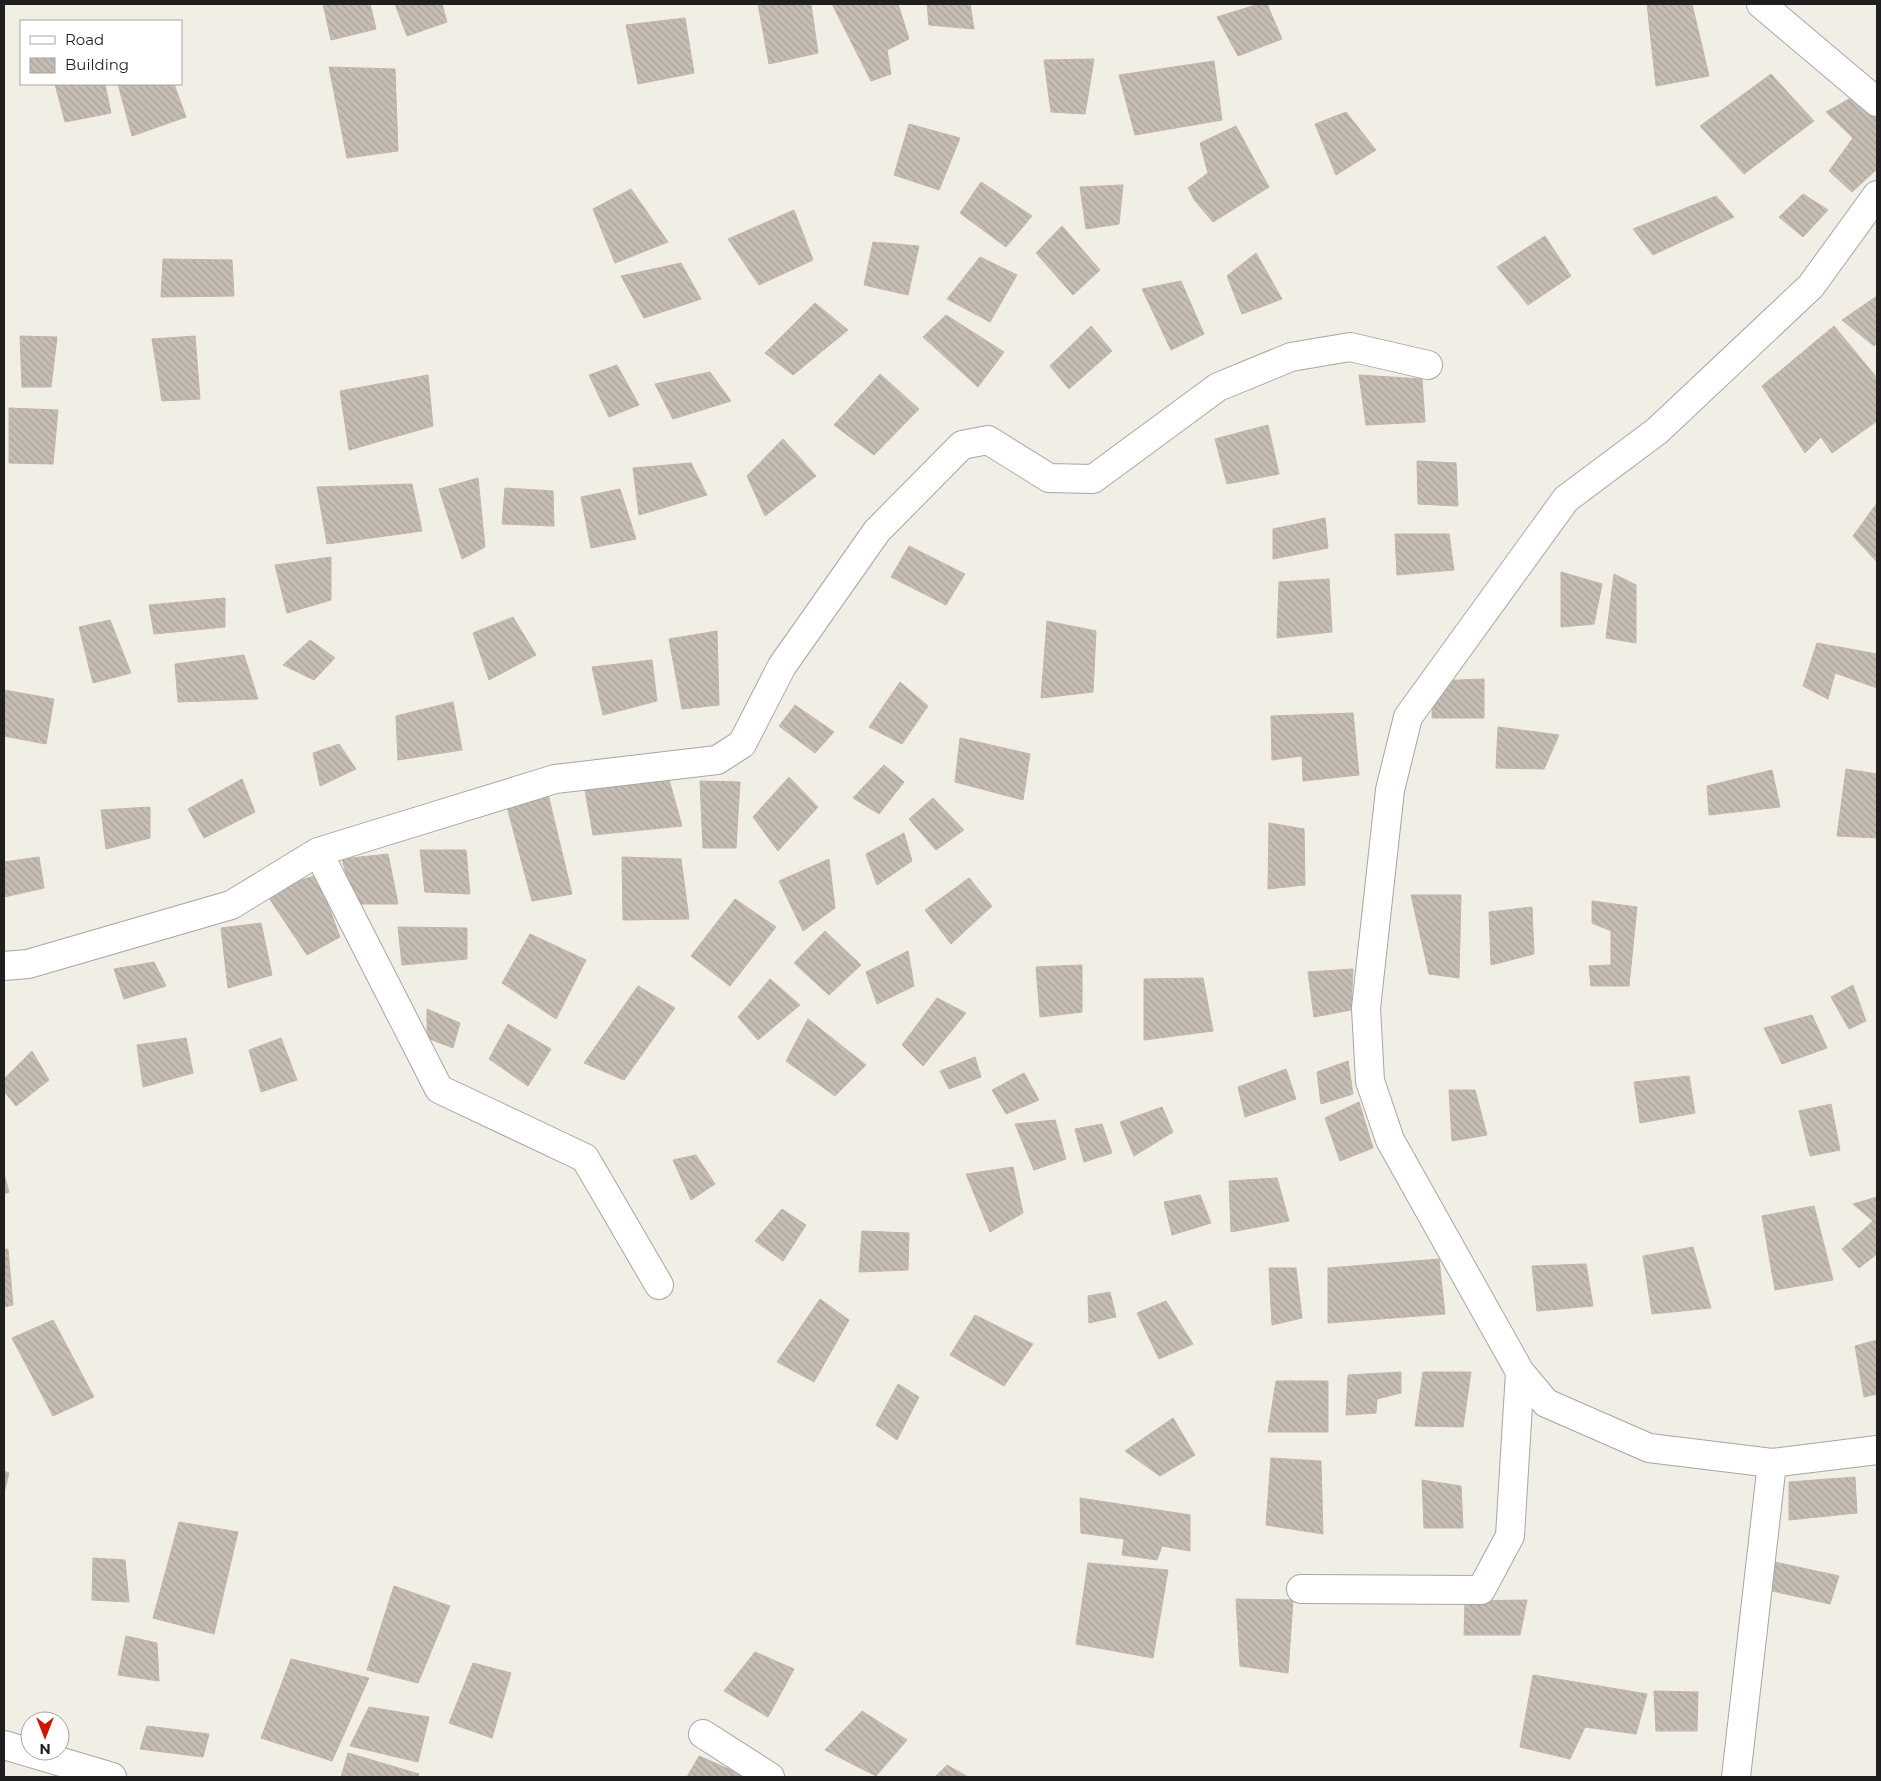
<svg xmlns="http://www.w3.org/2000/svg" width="1881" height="1781" viewBox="0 0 1881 1781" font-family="Montserrat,sans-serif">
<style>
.building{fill:url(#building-back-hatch);stroke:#c3b6a7}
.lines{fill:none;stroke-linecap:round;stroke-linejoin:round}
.minor-casing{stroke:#a6a6a6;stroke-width:30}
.minor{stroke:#fff;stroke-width:28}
</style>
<defs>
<pattern id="building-back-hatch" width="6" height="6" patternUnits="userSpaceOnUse" patternTransform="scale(1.25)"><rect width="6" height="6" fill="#c6bdb4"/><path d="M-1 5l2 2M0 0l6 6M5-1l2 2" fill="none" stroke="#aaa29a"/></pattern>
</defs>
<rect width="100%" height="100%" fill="#f0eee5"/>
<!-- building -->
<path class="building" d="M 323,4 L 370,4 L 376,29 L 331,40 Z
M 395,4 L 442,4 L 447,22 L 407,36 Z
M 758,4 L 811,4 L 818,53 L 769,64 Z
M 832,4 L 898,4 L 909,39 L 887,50 L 891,74 L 871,81 Z
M 927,4 L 970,4 L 974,29 L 929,25 Z
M 1259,4 L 1267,4 L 1282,39 L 1238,56 L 1217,17 Z
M 1647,4 L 1692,4 L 1709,76 L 1656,86 Z
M 685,18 L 694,73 L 638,84 L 626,25 Z
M 1094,59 L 1085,114 L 1051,112 L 1044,60 Z
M 1214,61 L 1222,120 L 1135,135 L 1119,75 Z
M 329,67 L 395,69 L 398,151 L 347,158 Z
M 1771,74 L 1814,121 L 1744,174 L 1700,126 Z
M 55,84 L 105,84 L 111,113 L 65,122 Z
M 118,84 L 174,84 L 186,117 L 132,136 Z
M 1856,95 L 1877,118 L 1877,169 L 1852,192 L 1829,171 L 1853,138 L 1826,112 Z
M 1346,112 L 1376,150 L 1336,175 L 1315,124 Z
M 909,124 L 960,138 L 939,190 L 894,175 Z
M 1236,126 L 1269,187 L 1213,222 L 1195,201 L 1188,188 L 1208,173 L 1200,143 Z
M 981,182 L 1032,216 L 1006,247 L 960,213 Z
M 1123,185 L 1119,224 L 1086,229 L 1080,187 Z
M 631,189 L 668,242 L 615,263 L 593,209 Z
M 1803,194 L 1828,210 L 1803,237 L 1779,217 Z
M 1716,196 L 1734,217 L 1653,255 L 1633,229 Z
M 794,210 L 813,260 L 759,285 L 728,239 Z
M 1062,226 L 1100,270 L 1073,295 L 1036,253 Z
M 1545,236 L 1571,276 L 1528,305 L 1497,267 Z
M 873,242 L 919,246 L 908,295 L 864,285 Z
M 1256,253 L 1282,299 L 1242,314 L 1227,276 Z
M 980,257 L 1017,275 L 990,322 L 947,299 Z
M 163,259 L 232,260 L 234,296 L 161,297 Z
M 681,263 L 701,299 L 644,318 L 621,276 Z
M 1181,281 L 1204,334 L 1171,350 L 1142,289 Z
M 1877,296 L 1877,342 L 1874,346 L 1842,320 Z
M 815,303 L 848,330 L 793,375 L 765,353 Z
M 946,315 L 1004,352 L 978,387 L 923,337 Z
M 1091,326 L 1112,351 L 1069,389 L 1050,366 Z
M 1834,326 L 1877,378 L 1877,421 L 1832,453 L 1821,437 L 1805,453 L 1762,386 Z
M 20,336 L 57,337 L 51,387 L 22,387 Z
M 195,336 L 200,399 L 162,401 L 152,339 Z
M 617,365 L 639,405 L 609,417 L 589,375 Z
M 710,372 L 731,401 L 673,419 L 655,384 Z
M 880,374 L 919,409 L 874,455 L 834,425 Z
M 428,375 L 433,426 L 349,450 L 340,391 Z
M 1359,375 L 1422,379 L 1425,422 L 1366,425 Z
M 9,408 L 58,410 L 53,464 L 9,463 Z
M 1268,425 L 1279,474 L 1227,484 L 1215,439 Z
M 783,439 L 816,476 L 765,516 L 747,476 Z
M 1417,461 L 1456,463 L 1458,506 L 1418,504 Z
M 691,463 L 707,495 L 639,515 L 633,468 Z
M 478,478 L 485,547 L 462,559 L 439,489 Z
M 412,484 L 422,531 L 327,544 L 317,487 Z
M 505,488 L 553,491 L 554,526 L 502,524 Z
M 620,489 L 636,539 L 591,548 L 581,497 Z
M 1877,503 L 1877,560 L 1876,561 L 1853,536 Z
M 1325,518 L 1328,548 L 1273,559 L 1273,529 Z
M 1395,534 L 1449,534 L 1454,570 L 1397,575 Z
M 909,546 L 965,574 L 946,605 L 891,577 Z
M 331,557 L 331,600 L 287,613 L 275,565 Z
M 1561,572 L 1602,584 L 1594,624 L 1561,627 Z
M 1614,574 L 1636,585 L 1636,643 L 1606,638 Z
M 1329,579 L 1332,632 L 1277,638 L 1279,582 Z
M 225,598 L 225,627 L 154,634 L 149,605 Z
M 513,617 L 536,655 L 489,680 L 473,633 Z
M 110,620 L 131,673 L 93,683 L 79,627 Z
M 1047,621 L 1096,631 L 1093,692 L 1041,698 Z
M 717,631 L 719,705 L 682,709 L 669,639 Z
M 310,640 L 335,658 L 314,680 L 283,665 Z
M 1817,643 L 1877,654 L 1877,688 L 1835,673 L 1828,699 L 1803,686 Z
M 244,655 L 258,699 L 178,702 L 175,664 Z
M 652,660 L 657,701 L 603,715 L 592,667 Z
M 1484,679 L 1484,718 L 1432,718 L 1433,681 Z
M 900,682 L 928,706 L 902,744 L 869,727 Z
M 4,690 L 54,699 L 46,744 L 4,736 Z
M 453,702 L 462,750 L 398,760 L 396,716 Z
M 795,705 L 834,732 L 815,753 L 779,726 Z
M 1353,713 L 1359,775 L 1303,781 L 1302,756 L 1272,760 L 1271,716 Z
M 1498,727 L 1559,735 L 1544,769 L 1496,768 Z
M 960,738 L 1030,754 L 1023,800 L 955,782 Z
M 339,744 L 356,769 L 320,786 L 313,753 Z
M 884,765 L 904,782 L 879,814 L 853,798 Z
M 1846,769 L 1877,774 L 1877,838 L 1837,836 Z
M 1772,770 L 1780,807 L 1709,815 L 1707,786 Z
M 668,776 L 682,826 L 593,835 L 584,785 Z
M 789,777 L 818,807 L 778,851 L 753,817 Z
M 242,779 L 255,812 L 204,838 L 188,809 Z
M 700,781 L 740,782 L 736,848 L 703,848 Z
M 547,790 L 572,894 L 532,901 L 506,803 Z
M 933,798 L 964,830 L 936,850 L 909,819 Z
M 150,807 L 150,838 L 106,849 L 101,810 Z
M 1269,823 L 1304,829 L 1305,885 L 1268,889 Z
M 904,833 L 912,861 L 877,885 L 866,854 Z
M 420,850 L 466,850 L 470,894 L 425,892 Z
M 388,854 L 398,904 L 354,904 L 342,859 Z
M 39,857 L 44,888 L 4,897 L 4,862 Z
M 622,857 L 681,859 L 689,919 L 623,920 Z
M 829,859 L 835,908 L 803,931 L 779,881 Z
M 317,875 L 340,937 L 307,955 L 265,892 Z
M 969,878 L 992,906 L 951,944 L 925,910 Z
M 1411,895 L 1461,895 L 1459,978 L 1429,974 Z
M 735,899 L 776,927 L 730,986 L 691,956 Z
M 1592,901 L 1637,907 L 1629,986 L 1591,986 L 1589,966 L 1611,965 L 1611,931 L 1592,923 Z
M 1532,907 L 1534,954 L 1491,965 L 1489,912 Z
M 261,923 L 272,975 L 228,988 L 221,928 Z
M 398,927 L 467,928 L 467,959 L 402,965 Z
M 825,931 L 861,965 L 829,995 L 794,963 Z
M 530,934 L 586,960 L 556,1019 L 502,983 Z
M 908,951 L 914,986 L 877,1004 L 866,972 Z
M 154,962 L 166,986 L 124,999 L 114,969 Z
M 1082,965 L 1082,1012 L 1040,1017 L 1036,967 Z
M 1353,969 L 1351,1010 L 1314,1017 L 1308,972 Z
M 1203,978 L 1213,1031 L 1144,1040 L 1144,979 Z
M 770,979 L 800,1005 L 758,1040 L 738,1017 Z
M 1853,985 L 1866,1021 L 1849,1029 L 1831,997 Z
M 638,986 L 675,1008 L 624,1080 L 584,1063 Z
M 937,998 L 966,1013 L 923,1066 L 902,1045 Z
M 427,1009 L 460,1023 L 453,1048 L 427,1038 Z
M 1812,1015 L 1827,1048 L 1782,1064 L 1764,1028 Z
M 808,1019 L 866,1065 L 835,1096 L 786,1061 Z
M 508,1024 L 551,1049 L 528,1086 L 489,1059 Z
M 186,1038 L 193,1073 L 143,1087 L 137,1045 Z
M 281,1038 L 297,1080 L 261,1092 L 249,1050 Z
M 32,1051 L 49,1080 L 16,1106 L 4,1091 L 4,1079 Z
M 975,1057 L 981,1077 L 949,1089 L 940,1071 Z
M 1348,1061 L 1353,1094 L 1321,1104 L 1317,1072 Z
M 1286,1069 L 1296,1099 L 1245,1117 L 1238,1087 Z
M 1024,1073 L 1039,1100 L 1006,1114 L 992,1090 Z
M 1689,1076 L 1695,1113 L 1640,1123 L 1634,1082 Z
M 1449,1090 L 1475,1090 L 1487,1135 L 1452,1141 Z
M 1359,1102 L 1373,1148 L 1340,1161 L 1325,1118 Z
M 1831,1104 L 1840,1150 L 1810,1156 L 1799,1111 Z
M 1162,1107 L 1173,1132 L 1134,1156 L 1120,1122 Z
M 1055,1120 L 1066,1159 L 1034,1170 L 1015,1124 Z
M 1102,1124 L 1112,1153 L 1084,1162 L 1075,1129 Z
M 696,1155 L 715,1184 L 691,1200 L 673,1160 Z
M 1013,1167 L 1023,1213 L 990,1232 L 966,1174 Z
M 4,1174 L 9,1192 L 4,1194 Z
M 1277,1178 L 1289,1221 L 1231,1232 L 1229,1181 Z
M 1200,1195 L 1211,1223 L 1172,1235 L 1164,1202 Z
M 1877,1197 L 1877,1254 L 1859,1268 L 1842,1249 L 1873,1221 L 1853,1204 Z
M 1814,1206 L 1833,1280 L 1775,1290 L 1762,1216 Z
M 782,1209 L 806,1225 L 783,1261 L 755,1241 Z
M 862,1231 L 909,1233 L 908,1270 L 859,1272 Z
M 1693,1247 L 1711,1308 L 1652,1314 L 1643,1256 Z
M 8,1249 L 13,1305 L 4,1307 L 4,1250 Z
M 1439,1259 L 1445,1314 L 1328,1323 L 1328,1268 Z
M 1586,1264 L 1593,1306 L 1537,1311 L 1532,1266 Z
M 1269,1268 L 1296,1268 L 1302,1318 L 1272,1325 Z
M 1110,1292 L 1116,1317 L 1089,1323 L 1088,1296 Z
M 820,1299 L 849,1320 L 814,1382 L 777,1362 Z
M 1166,1301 L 1193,1344 L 1159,1359 L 1137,1313 Z
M 975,1315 L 1033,1344 L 1004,1386 L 950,1355 Z
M 53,1320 L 94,1397 L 53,1416 L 12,1338 Z
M 1877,1340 L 1877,1394 L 1864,1397 L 1855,1346 Z
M 1401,1372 L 1401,1393 L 1377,1399 L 1376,1413 L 1346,1415 L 1348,1375 Z
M 1423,1372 L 1471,1372 L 1463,1427 L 1415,1426 Z
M 1276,1381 L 1328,1381 L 1328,1432 L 1268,1432 Z
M 898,1384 L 919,1397 L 897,1440 L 876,1425 Z
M 1173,1418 L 1195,1455 L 1160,1476 L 1125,1451 Z
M 1271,1458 L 1321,1461 L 1323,1534 L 1266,1525 Z
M 4,1471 L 9,1473 L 4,1493 Z
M 1855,1477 L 1857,1513 L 1789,1520 L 1789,1482 Z
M 1422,1480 L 1461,1486 L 1463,1528 L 1424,1528 Z
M 1080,1498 L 1190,1515 L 1190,1551 L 1162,1546 L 1157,1560 L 1122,1555 L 1124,1539 L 1081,1533 Z
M 179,1522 L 238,1532 L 214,1634 L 153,1618 Z
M 93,1558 L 125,1560 L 129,1602 L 92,1600 Z
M 1775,1562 L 1839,1576 L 1830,1604 L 1768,1590 Z
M 1088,1563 L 1168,1570 L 1153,1658 L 1076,1644 Z
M 394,1586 L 450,1606 L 418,1683 L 367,1670 Z
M 1236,1599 L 1293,1600 L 1288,1673 L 1240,1666 Z
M 1527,1600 L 1520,1635 L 1464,1635 L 1465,1601 Z
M 126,1636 L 157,1643 L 159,1681 L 118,1675 Z
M 755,1652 L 794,1669 L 768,1717 L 724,1691 Z
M 291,1659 L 369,1678 L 332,1761 L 261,1738 Z
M 473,1663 L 511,1673 L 492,1738 L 449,1723 Z
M 1533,1675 L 1647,1694 L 1636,1734 L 1585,1727 L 1570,1759 L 1520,1747 Z
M 1654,1691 L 1698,1692 L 1697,1731 L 1656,1731 Z
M 369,1707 L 429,1717 L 418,1762 L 350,1746 Z
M 862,1711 L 907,1740 L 876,1776 L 825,1750 Z
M 147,1726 L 209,1734 L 203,1757 L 140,1749 Z
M 348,1753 L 419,1774 L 418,1777 L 341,1777 Z
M 699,1756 L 747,1777 L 687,1777 Z
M 947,1765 L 968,1777 L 935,1777 Z"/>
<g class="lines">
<defs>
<path id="minor" d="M 1761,4 L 1877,102
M 1877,195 L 1811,286 L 1657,431 L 1566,499 L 1408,717 L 1390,790 L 1366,1008 L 1370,1081 L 1390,1140 L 1520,1372 L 1546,1403 L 1649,1448 L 1772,1463 L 1877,1450
M 318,852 L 439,1089 L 585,1158 L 659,1285
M 4,966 L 28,964 L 231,905 L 318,852 L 555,779 L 717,760 L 742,744 L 782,666 L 877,531 L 962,445 L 988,440 L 1049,478 L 1093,479 L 1218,387 L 1291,357 L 1350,347 L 1428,365
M 1301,1589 L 1481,1590 L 1510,1536 L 1520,1372
M 703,1734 L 770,1777
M 4,1745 L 112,1777
M 1736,1777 L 1772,1463"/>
</defs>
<!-- minor casing -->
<use href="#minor" class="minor-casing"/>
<!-- minor -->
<use href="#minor" class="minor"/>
</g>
<!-- border -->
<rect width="1881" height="1781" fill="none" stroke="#1f1f1f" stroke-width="10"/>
<!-- legend -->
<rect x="20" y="20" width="162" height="65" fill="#ffffff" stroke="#a5a5a5"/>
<rect x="30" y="36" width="25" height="8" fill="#ffffff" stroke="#a5a5a5"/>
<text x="65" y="45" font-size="15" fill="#1f1f1f">Road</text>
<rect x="30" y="58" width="25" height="15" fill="url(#building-back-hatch)" stroke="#a5a5a5"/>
<text x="65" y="70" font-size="15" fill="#1f1f1f">Building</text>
<!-- north arrow -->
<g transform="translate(45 1736) rotate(180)"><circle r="24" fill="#ffffff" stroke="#a5a5a5"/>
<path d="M0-4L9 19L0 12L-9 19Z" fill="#cf1400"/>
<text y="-8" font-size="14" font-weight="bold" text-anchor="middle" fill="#1f1f1f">N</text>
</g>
</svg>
